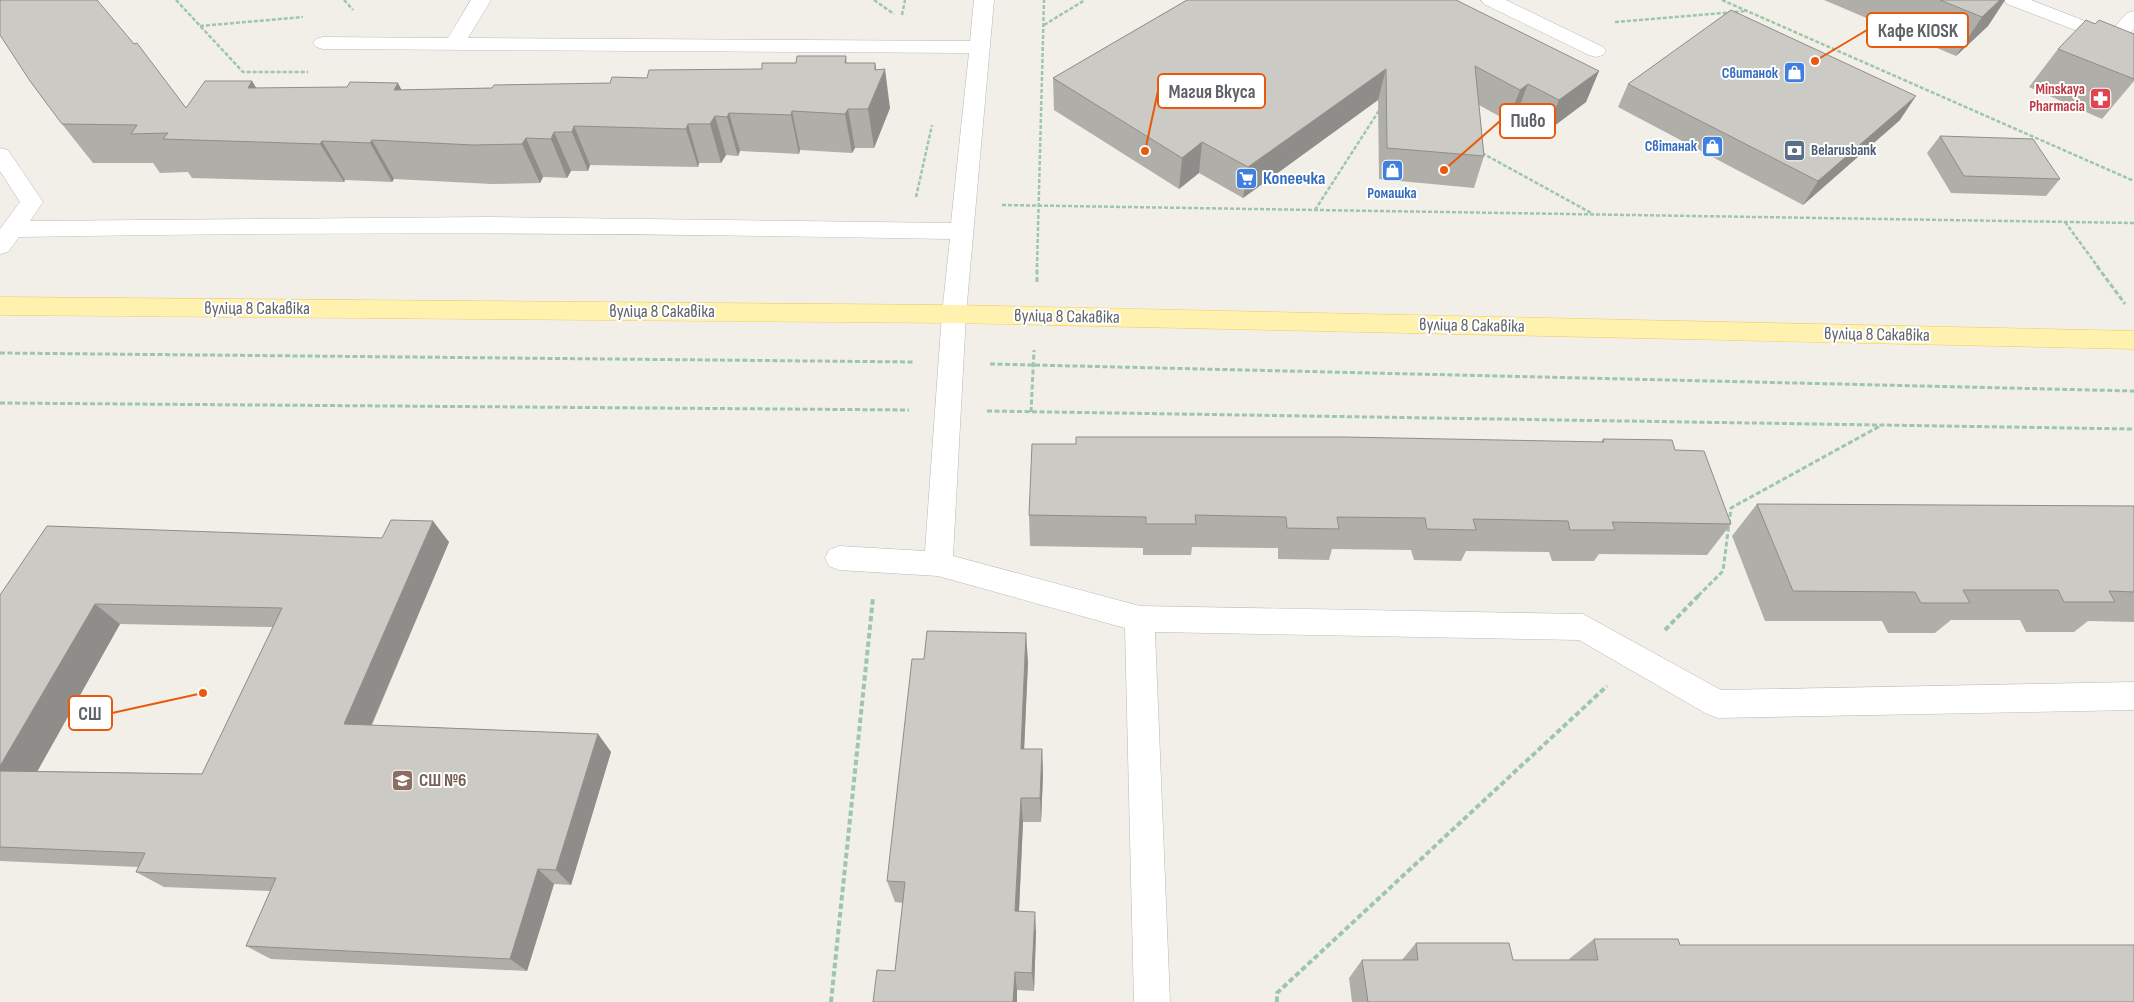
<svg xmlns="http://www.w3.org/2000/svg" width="2134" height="1002" viewBox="0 0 2134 1002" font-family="'Sofia Sans Condensed',sans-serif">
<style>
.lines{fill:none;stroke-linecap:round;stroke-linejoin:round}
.minor-casing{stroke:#b5b8bc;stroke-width:1}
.major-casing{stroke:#f2c960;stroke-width:1}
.path-far2{stroke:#9cc7a9;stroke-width:2.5;stroke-dasharray:4 2;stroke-linecap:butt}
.path-far1{stroke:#9cc7a9;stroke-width:3;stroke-dasharray:5 2.5;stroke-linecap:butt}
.path{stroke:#9cc7a9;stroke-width:4;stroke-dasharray:5.5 3;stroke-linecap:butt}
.minor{fill:#fff;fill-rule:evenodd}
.major{fill:#fff2af;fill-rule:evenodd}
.wall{fill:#afaea9;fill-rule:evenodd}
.shaded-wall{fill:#8f8d8a}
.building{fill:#cccac5;stroke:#8f8d8a}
.labels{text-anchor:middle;stroke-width:4;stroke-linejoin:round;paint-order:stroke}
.far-shop-label{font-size:15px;font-weight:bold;fill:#366cbe;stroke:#fff;text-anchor:end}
.far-health-label{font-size:15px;font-weight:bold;fill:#be3a42;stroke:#fff;text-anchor:end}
.far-service-label{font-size:15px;font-weight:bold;fill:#4e5e75;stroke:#fff;text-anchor:start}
.shop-label{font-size:18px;font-weight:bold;fill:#366cbe;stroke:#fff;text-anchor:start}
.street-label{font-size:18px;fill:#5f6368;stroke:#fff}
.education-label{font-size:18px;font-weight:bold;fill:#785e54;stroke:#fff;text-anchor:start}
.leader{fill:none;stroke:#e8590c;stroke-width:2}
.callout-dot{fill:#e8590c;stroke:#fff;stroke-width:2}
.callout{fill:#fff;stroke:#e8590c;stroke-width:2}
.callout-label{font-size:19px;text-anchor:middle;font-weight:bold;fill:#5f6368}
</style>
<rect width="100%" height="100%" fill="#f1efe8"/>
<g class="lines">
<defs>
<path id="minor" d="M 471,0 L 491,0 L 468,38 L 970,41 L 974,0 L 994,0 L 966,314 L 953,556 L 1140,606 L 1583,614 L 1721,690 L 2134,682 L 2134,710 L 1718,718 L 1707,714 L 1579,640 L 1155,632 L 1170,1002 L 1134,1002 L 1125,628 L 938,576 L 839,570 L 829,566 L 825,558 L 829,550 L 839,546 L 925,551 L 942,314 L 950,239 C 639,233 329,231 19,237 L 8,252 L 0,254 L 0,229 L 20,202 L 0,171 L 0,148 L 8,150 L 43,202 L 30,221 L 487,217 L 951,223 L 969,53 L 323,49 L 316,47 L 313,43 L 316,39 L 323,37 L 448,38 Z
M 1481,0 L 1506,0 L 1603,47 L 1606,51 L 1603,55 L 1596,57 L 1589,55 L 1484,4 Z
M 2004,0 L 2031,0 L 2111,31 L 2127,13 L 2134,11 L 2134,29 L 2121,43 L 2114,45 L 2007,4 Z"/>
<path id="major" d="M 0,297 L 954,305 L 2134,331 L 2134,349 L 954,323 L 0,315 Z"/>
</defs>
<!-- minor casing -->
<use href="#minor" class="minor-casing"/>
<!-- major casing -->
<use href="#major" class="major-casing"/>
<!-- path-far2 -->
<path class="path-far2" d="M 176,0 L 243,72 L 308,72
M 344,0 L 353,10
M 874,0 L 894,14
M 1722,0 L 2134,181
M 902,15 L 905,0
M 1615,22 L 1746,11
M 1044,25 L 1085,0
M 200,26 L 303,17
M 1482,153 L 1593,214
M 916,197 L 932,125
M 1002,205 L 2134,223
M 1315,210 L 1380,109
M 2065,222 L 2098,267
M 1037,267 L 1044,0"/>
<!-- path-far1 -->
<path class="path-far1" d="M 2097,266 L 2125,304
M 1037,282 L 1037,266
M 0,353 L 914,362
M 990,364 L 2134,391
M 0,403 L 909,410
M 987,411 L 2134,429
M 1031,412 L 1034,350
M 1698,596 L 1723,571 L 1731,508 L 1880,426"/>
<!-- path -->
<path class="path" d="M 1665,630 L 1699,595
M 831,1002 L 873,598
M 1277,1002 L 1277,993 L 1607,686"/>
<!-- minor -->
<use href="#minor" class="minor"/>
<!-- major -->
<use href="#major" class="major"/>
</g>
<!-- wall -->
<path class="wall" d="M 1187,0 L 1599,71 L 1586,102 L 1546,132 L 1516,115 L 1508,121 L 1479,105 L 1484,156 L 1474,188 L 1379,179 L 1378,100 L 1243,198 L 1199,173 L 1179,189 L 1054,110 L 1053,78 Z
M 1824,0 L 2005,0 L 1988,26 L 1956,56 Z
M 2095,24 L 2134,34 L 2134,81 L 2102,119 L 2029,87 L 2058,49 Z
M 846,56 L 847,63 L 875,63 L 876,70 L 890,108 L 874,148 L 855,148 L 852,153 L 800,150 L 799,154 L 740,151 L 738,156 L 726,155 L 721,163 L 699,163 L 698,167 L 590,165 L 588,171 L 571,171 L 567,178 L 543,177 L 540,183 L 492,184 L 394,179 L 392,182 L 345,180 L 344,182 L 192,178 L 188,172 L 160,173 L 153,163 L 93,163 L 62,124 L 186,108 L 252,81 L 256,88 L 401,90 L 492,88 L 610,83 L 647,78 L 762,69 Z
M 1628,84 L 1900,120 L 1803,205 L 1618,107 Z
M 1940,136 L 2060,179 L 2046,196 L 1951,193 L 1927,153 Z
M 1603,439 L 1675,450 L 1731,524 L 1707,555 L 1599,554 L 1594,561 L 1552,561 L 1549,552 L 1466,551 L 1461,561 L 1414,560 L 1411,550 L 1332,549 L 1329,560 L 1278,559 L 1278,548 L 1192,547 L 1191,555 L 1143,555 L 1143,548 L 1030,546 L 1029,515 L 1076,444 L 1601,442 Z
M 1757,504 L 2134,506 L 2134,622 L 2088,621 L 2074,632 L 2026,632 L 2020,620 L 1951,620 L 1935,633 L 1888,633 L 1882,621 L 1765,621 L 1732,536 Z
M 449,542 L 372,725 L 598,734 L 611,752 L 571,885 L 554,884 L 527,971 L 271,959 L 246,946 L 270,891 L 164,887 L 136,872 L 138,867 L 0,861 L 0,595 ZM 120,624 L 273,627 L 202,774 L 37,771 Z
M 1028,662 L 1024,749 L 1042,749 L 1043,775 L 1041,822 L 1023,822 L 1019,911 L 1036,932 L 1034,991 L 1017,990 L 1017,1002 L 873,1002 L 895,971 L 903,903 L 895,902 L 887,881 Z
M 1594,939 L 1680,945 L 2134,1002 L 1352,1002 L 1349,978 L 1362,960 L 1402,960 L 1416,943 L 1513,960 L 1570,960 L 1569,959 Z"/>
<!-- shaded-wall -->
<path class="shaded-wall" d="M 2000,0 L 2005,0 L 1988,26 L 1956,56 L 1982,17 Z
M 875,63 L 879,84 L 885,69 L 890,108 L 874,148 L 868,109 Z
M 1386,69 L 1378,100 L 1243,198 L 1248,167 Z
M 1599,71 L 1586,102 L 1546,132 L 1559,100 Z
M 252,81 L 276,120 L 248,88 Z
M 398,83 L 418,122 L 394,90 Z
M 1528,84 L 1516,115 L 1508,121 L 1520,90 Z
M 1916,96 L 1900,120 L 1803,205 L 1818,181 Z
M 848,109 L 855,148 L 852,153 L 845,114 Z
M 792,111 L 800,150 L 799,154 L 791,115 Z
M 729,113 L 740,151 L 738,156 L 727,117 Z
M 715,116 L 726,155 L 721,163 L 710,124 Z
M 688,124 L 699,163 L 698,167 L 686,129 Z
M 574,126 L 590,165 L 588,171 L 572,132 Z
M 554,132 L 571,171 L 567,178 L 551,139 Z
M 526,138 L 543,177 L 540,183 L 522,144 Z
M 372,140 L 394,179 L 392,182 L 370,143 Z
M 322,141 L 345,180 L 344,182 L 320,144 Z
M 1202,142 L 1199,173 L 1179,189 L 1182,158 Z
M 433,521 L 449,542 L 364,742 L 344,724 Z
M 95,604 L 120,624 L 28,788 L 0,772 L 0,766 Z
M 1026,633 L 1028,662 L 1023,774 L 1021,749 Z
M 598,734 L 611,752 L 571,885 L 556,870 Z
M 1042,749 L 1043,775 L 1041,822 L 1040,798 Z
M 1021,798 L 1023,822 L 1018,932 L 1015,911 Z
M 538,869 L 554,884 L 527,971 L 510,959 Z
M 1035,912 L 1036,932 L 1034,991 L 1032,973 Z
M 1015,972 L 1017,990 L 1017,1002 L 1013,1002 Z"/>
<!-- building -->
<path class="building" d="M 0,0 L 97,0 L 134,44 L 137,43 L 186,108 L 205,81 L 252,81 L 248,88 L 347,87 L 350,82 L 398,83 L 394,90 L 492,88 L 494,85 L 610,83 L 612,77 L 647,78 L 649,70 L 762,69 L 762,63 L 796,63 L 797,56 L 846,56 L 845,63 L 875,63 L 875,70 L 885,69 L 868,109 L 848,109 L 845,114 L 792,111 L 791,115 L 729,113 L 727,117 L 715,116 L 710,124 L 688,124 L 686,129 L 574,126 L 572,132 L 554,132 L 551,139 L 526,138 L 522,144 L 473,145 L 372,140 L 370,143 L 322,141 L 320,144 L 163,139 L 168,133 L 131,134 L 137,125 L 62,124 L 30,81 L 0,35 Z
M 1187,0 L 1456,0 L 1599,71 L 1559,100 L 1528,84 L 1520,90 L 1475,66 L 1484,156 L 1387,148 L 1386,69 L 1248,167 L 1202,142 L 1182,158 L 1053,78 Z
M 1940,0 L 2000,0 L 1982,17 Z
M 1731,10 L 1916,96 L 1818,181 L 1628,84 Z
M 2086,20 L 2095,24 L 2099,20 L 2134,34 L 2134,79 L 2058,49 Z
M 1940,136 L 2033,139 L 2060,179 L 1964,176 Z
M 1076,437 L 1343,437 L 1604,442 L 1603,439 L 1672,440 L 1675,450 L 1704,451 L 1731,524 L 1612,522 L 1615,530 L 1570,530 L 1568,521 L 1473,519 L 1476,530 L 1427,529 L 1425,518 L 1337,517 L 1339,529 L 1287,528 L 1286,517 L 1195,515 L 1196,524 L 1146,524 L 1146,517 L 1029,515 L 1032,444 L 1076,444 Z
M 1757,504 L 2134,506 L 2134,592 L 2109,591 L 2115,602 L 2064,602 L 2058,590 L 1963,590 L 1970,603 L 1921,603 L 1915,592 L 1793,591 Z
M 391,520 L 433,521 L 344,724 L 598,734 L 556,870 L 538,869 L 510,959 L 246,946 L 276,878 L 136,872 L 145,853 L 0,847 L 0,771 L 202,774 L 282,608 L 95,604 L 0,766 L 0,595 L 47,526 L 382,538 Z
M 927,631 L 1026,633 L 1021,749 L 1042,749 L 1040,798 L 1021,798 L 1015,911 L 1035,912 L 1032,973 L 1015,972 L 1013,1002 L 873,1002 L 877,970 L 895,971 L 905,882 L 887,881 L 912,659 L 924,659 Z
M 1594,939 L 1678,939 L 1680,945 L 2134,945 L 2134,1002 L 1368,1002 L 1362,960 L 1418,960 L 1416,943 L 1509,943 L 1513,960 L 1598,960 Z"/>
<!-- icons -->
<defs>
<symbol id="shop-square" viewBox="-11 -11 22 22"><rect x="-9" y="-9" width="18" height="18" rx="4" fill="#3f7fe0" stroke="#fff"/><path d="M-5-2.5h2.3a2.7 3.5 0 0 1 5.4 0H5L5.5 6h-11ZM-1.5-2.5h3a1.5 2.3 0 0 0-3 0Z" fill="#fff"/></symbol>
<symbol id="pharmacy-square" viewBox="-11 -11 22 22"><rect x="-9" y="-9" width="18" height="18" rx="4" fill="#e0444e" stroke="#fff"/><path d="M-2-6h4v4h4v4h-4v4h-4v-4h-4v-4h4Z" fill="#fff"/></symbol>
<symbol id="bank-square" viewBox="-11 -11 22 22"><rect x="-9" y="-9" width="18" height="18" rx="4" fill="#5c6f8a" stroke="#fff"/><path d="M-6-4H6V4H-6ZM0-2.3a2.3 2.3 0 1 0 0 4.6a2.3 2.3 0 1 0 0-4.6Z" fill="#fff"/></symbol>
<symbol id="supermarket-square" viewBox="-11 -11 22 22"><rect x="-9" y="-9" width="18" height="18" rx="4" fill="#3f7fe0" stroke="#fff"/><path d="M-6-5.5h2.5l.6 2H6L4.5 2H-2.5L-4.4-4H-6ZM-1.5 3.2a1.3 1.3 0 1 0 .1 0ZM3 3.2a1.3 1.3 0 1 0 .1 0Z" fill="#fff"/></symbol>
<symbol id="school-square" viewBox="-11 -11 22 22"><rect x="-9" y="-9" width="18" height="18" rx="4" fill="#8d6e63" stroke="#fff"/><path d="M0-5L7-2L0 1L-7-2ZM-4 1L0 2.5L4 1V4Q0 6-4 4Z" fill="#fff"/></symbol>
</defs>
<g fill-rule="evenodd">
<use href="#shop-square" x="1782" y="60" width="25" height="25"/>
<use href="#pharmacy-square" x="2088" y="86" width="25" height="25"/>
<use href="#shop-square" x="1700" y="134" width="25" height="25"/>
<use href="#bank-square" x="1782" y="138" width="25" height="25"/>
<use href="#shop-square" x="1380" y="158" width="25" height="25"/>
<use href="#supermarket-square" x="1234" y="166" width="25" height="25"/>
<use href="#school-square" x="390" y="768" width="25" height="25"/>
</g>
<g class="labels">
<!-- far-shop labels -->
<g class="far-shop-label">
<text x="1778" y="78">Свитанок</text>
<text x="1697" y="151">Світанак</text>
<text x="1392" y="198" text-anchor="middle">Ромашка</text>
</g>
<!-- far-health labels -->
<g class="far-health-label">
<text x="2085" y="94">Minskaya<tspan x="2085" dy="17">Pharmacia</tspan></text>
</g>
<!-- far-service labels -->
<g class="far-service-label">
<text x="1811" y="155">Belarusbank</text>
</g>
<!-- shop labels -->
<g class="shop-label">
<text x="1263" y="184">Копеечка</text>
</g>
<!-- street labels -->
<g class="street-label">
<text x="257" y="314">вуліца 8 Сакавіка</text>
<text x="662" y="317">вуліца 8 Сакавіка</text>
<text transform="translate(1067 316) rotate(1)" y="6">вуліца 8 Сакавіка</text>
<text transform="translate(1472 325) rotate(1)" y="6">вуліца 8 Сакавіка</text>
<text transform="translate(1877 334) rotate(1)" y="6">вуліца 8 Сакавіка</text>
</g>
<!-- education labels -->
<g class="education-label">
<text x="419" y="786">СШ №6</text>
</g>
</g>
<!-- callouts -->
<path class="leader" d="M1815 61L1867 30M1145 151L1158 91M1444 170L1500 121M203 693L112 713"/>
<g class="callout-dot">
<circle cx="1815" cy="61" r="5"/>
<circle cx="1145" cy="151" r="5"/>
<circle cx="1444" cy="170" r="5"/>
<circle cx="203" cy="693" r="5"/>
</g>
<g class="callout">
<rect x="1867" y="13" width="101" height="34" rx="5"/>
<rect x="1158" y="74" width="107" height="34" rx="5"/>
<rect x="1500" y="104" width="55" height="34" rx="5"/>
<rect x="69" y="696" width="43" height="34" rx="5"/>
</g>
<g class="callout-label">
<text x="1918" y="37">Кафе KIOSK</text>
<text x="1212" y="98">Магия Вкуса</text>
<text x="1528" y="127">Пиво</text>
<text x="90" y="720">СШ</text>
</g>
</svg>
